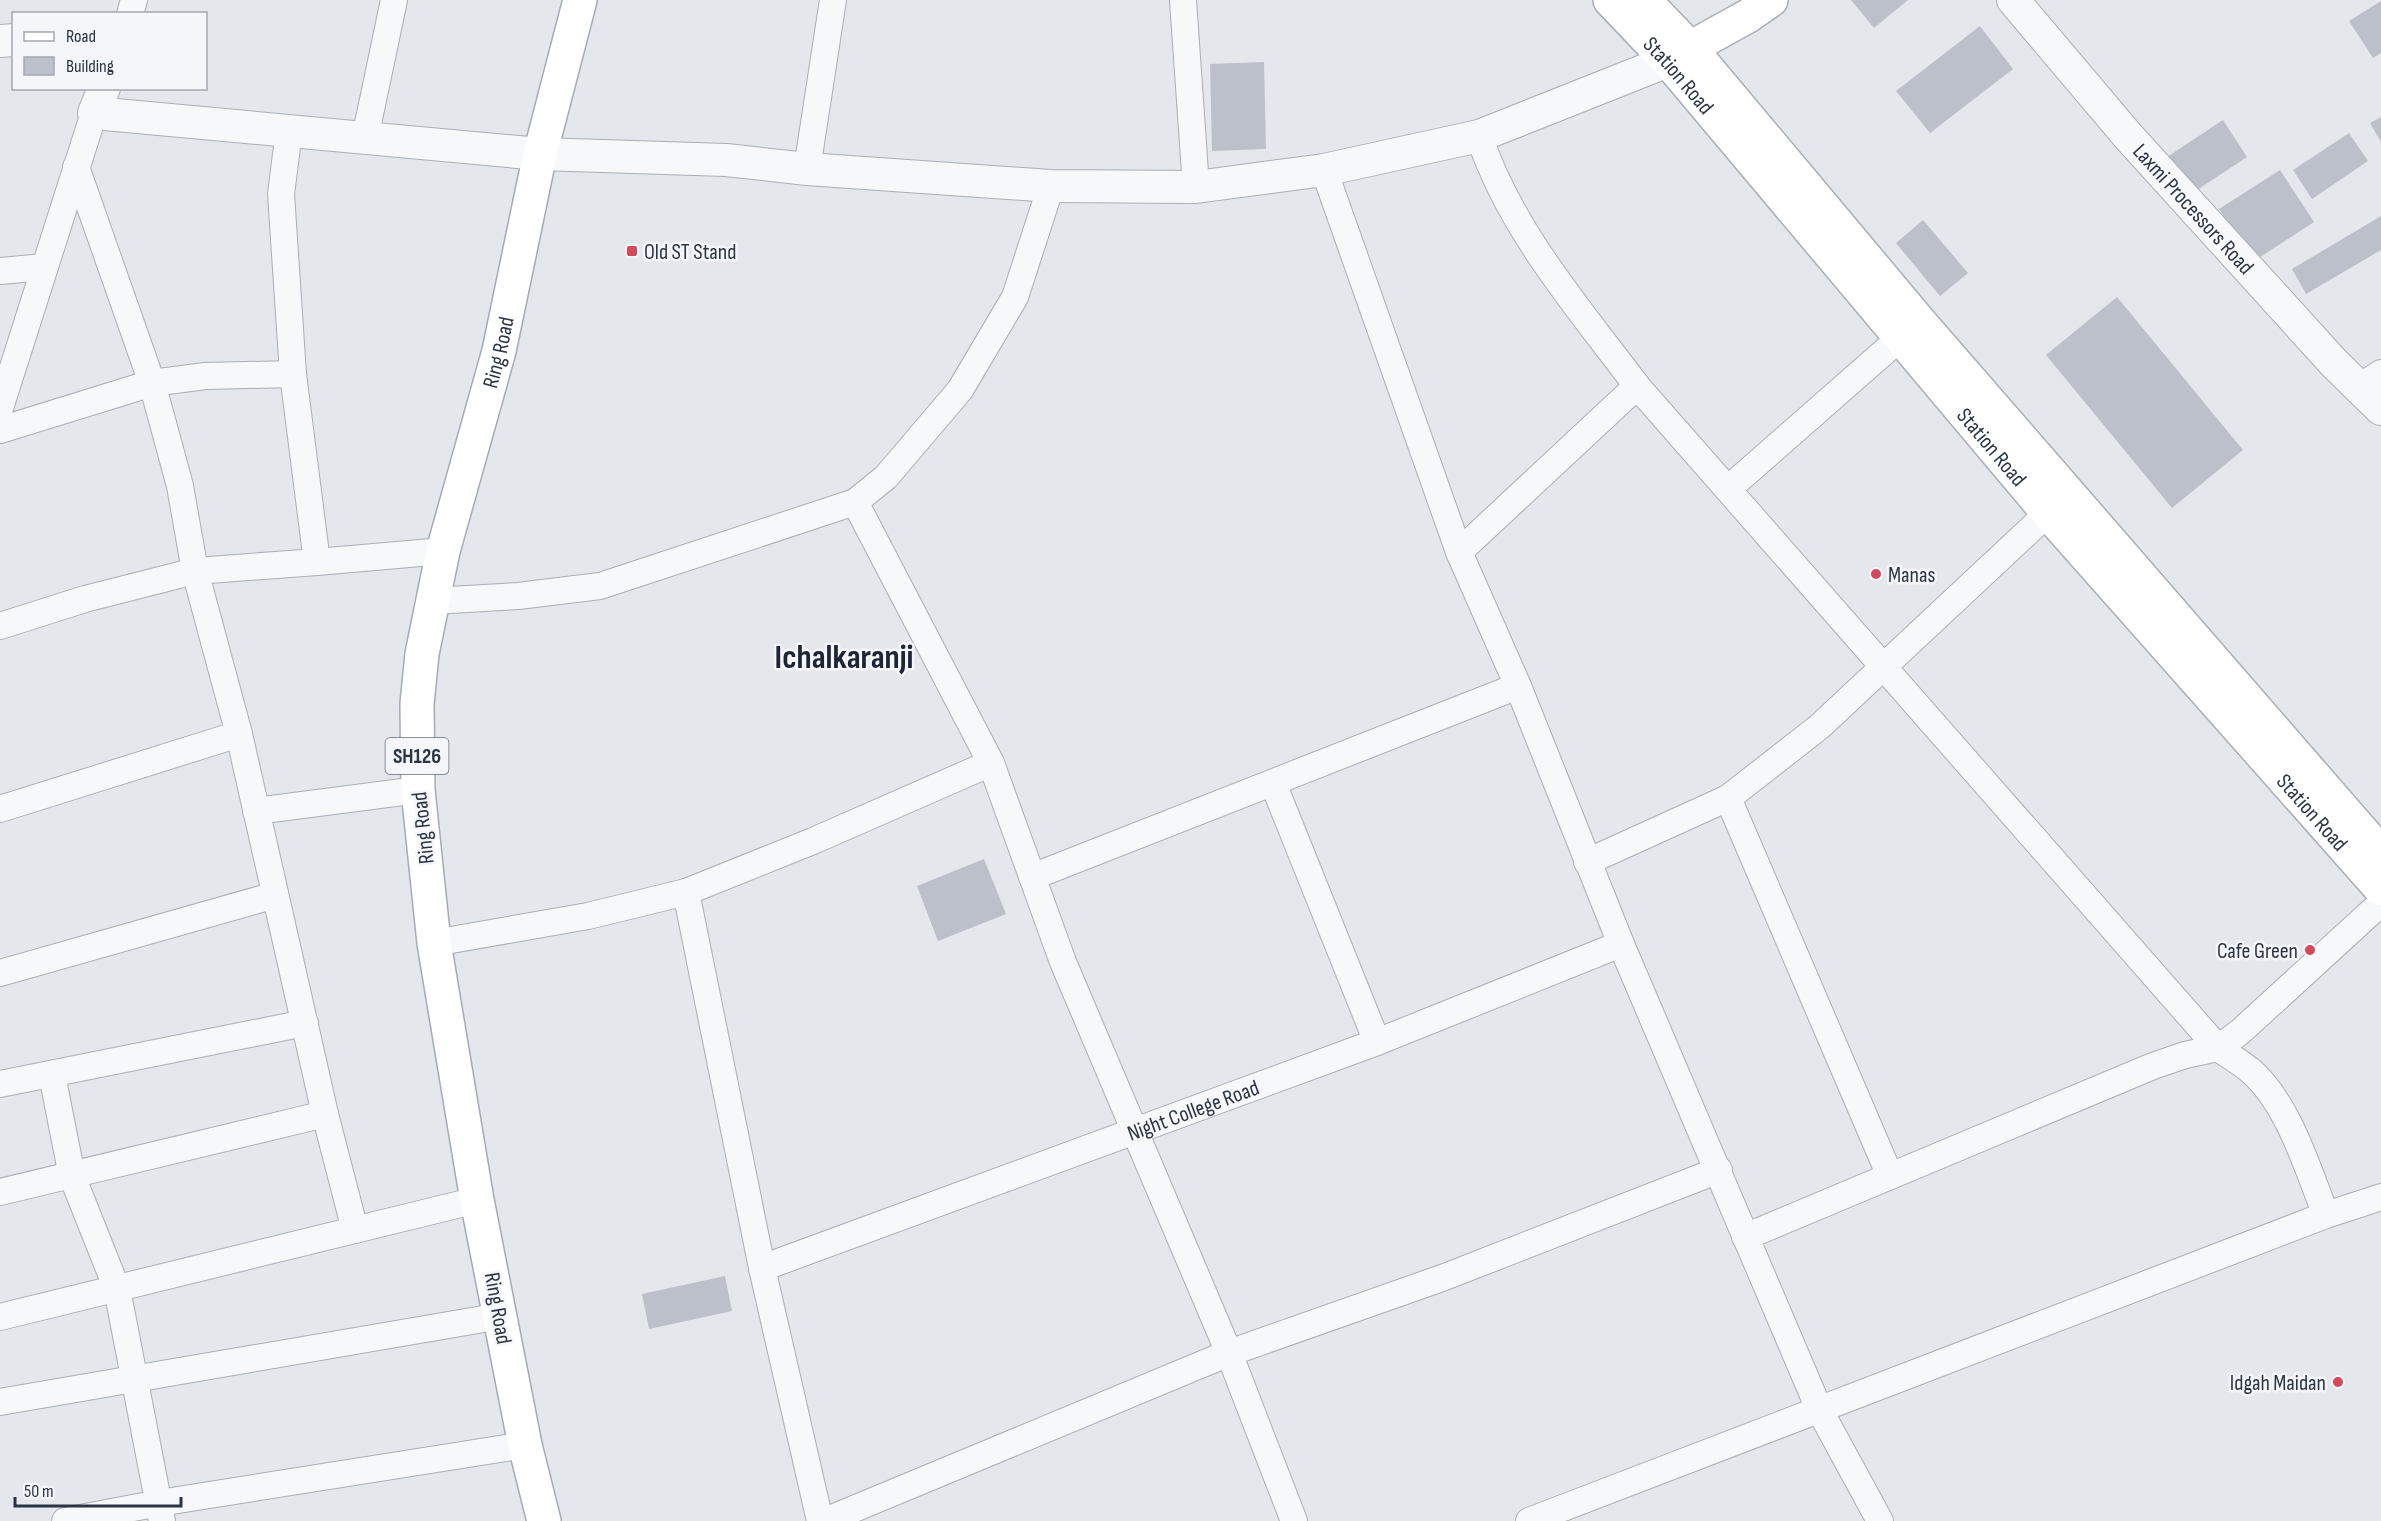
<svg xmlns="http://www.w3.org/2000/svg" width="2381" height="1521" viewBox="0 0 2381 1521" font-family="'Sofia Sans Condensed',sans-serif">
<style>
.building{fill:#bbc0ca}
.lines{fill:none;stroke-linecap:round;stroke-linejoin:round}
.minor-casing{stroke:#a9aeb7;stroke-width:28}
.tertiary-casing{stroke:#a9aeb7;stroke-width:34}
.secondary-casing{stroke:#a9aeb7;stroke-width:36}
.primary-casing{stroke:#a3abb8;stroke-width:36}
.minor{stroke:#f7f8fa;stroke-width:26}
.tertiary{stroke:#f7f8fa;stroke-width:32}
.secondary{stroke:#fff;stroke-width:33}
.primary{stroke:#fff;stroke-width:33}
.poi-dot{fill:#d1495b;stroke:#f4f6f9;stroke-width:2}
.labels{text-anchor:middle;stroke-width:5;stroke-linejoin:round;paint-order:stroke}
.shield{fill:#f4f6f9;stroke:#676e7b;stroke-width:1.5}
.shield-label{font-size:21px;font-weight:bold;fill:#2b3445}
.street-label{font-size:22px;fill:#2b3445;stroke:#f4f6f9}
.poi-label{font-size:22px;fill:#2b3445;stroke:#f4f6f9;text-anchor:start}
.town-label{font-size:34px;font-weight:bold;fill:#1d2536;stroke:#f4f6f9}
</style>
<rect width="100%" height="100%" fill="#e4e7ec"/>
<!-- building -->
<path class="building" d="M 1851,0 L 1908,0 L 1874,28 Z
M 2381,1 L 2381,53 L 2373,58 L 2349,21 Z
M 1980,26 L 2013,69 L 1930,133 L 1896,91 Z
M 1264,62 L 1266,149 L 1212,151 L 1210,64 Z
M 2381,117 L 2381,142 L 2370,123 Z
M 2223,120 L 2247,157 L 2191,194 L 2167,157 Z
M 2349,133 L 2368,161 L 2312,199 L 2293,170 Z
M 2280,170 L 2314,222 L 2254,261 L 2219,209 Z
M 2381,216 L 2381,250 L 2306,294 L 2292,269 Z
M 1923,220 L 1968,273 L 1940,296 L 1896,243 Z
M 2117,297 L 2243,450 L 2172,508 L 2046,355 Z
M 984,859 L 1006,914 L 938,941 L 917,886 Z
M 725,1276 L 732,1311 L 649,1329 L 642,1294 Z"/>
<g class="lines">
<defs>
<g id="minor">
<path d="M 1183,0 L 1196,187"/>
<path d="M 130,14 L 134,0"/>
<path d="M 365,138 L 394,0"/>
<path d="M 807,169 L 833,0"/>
<path d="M 1324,170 L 1459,552 L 1518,686 L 1621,944 L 1819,1409 L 1880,1521"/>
<path d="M 1051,186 L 1015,297 L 960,390 L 886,477 L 855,502 L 991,763 L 1063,962 L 1229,1353 L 1294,1521"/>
<path d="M 0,271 L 44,267"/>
<path d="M 1637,386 L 2218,1048 C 2229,1056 2242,1063 2252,1072 C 2289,1105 2308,1170 2326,1215"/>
<path d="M 2358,388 L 2381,373"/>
<path d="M 0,408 L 94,113"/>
<path d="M 0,430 L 152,383 L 205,376 L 293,374"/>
<path d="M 1728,489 L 1900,338"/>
<path d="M 1459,552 L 1637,386 C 1578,307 1511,231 1479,136"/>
<path d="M 317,562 L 443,551"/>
<path d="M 433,601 L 518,596 L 600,586 L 855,502"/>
<path d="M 0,626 L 85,599 L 195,571 L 317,562 L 293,374 L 281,194 L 289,131"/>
<path d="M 239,734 L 325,1114 L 355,1230"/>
<path d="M 1273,783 L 1377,1042"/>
<path d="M 1728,798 L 1890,1176"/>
<path d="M 0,809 L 239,734 L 195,571 L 180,486 L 152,383 L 76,167"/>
<path d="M 256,811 L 418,790"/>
<path d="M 1587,862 L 1728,798 L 1819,727 L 2048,513"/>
<path d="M 1032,877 L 1518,686"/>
<path d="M 686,892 L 762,1268 L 820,1521"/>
<path d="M 434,943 L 588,916 L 686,892 L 813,841 L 991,763"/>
<path d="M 0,973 L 275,895"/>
<path d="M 52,1075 L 72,1176 L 117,1289 L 162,1521"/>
<path d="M 0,1084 L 305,1023"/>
<path d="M 0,1192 L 325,1114"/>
<path d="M 1745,1237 L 2153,1066 L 2185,1055 L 2218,1048 L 2240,1032 L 2381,903"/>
<path id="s1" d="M 762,1268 L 1377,1042 L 1621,944"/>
<path d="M 0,1317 L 477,1200"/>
<path d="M 0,1402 L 501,1316"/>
<path d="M 65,1521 L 159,1503 L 525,1445"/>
<path d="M 825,1521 L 1229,1353 L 1442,1278 L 1719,1170"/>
<path d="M 1529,1521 L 2326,1215 L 2381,1197"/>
</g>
<g id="tertiary">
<path id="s2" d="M 2013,0 L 2128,136 L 2334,363 L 2381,409"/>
<path d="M 0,41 L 14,40"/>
<path d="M 104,88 L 94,113 L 540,154 L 726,160 L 807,169 L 1051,186 L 1196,187 L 1324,170 L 1479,136 L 1668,61"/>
</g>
<g id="secondary">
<path id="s3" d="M 1610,0 L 1668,61 L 2048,513 L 2381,889"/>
<path d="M 1644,0 L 1691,49 L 1919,321 L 2381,853"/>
<path d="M 1672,58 L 1748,16 L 1771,0"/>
</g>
<g id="primary">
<path id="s4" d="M 544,1521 L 525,1445 L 477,1200 L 434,943 L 418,790 L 417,704 L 422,654 L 443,551 L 499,351 L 540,154 L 580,0"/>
</g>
</defs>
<!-- minor casing -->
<use href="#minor" class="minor-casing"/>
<!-- tertiary casing -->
<use href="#tertiary" class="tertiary-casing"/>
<!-- secondary casing -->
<use href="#secondary" class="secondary-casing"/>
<!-- primary casing -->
<use href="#primary" class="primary-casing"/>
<!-- minor -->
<use href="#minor" class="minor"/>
<!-- tertiary -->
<use href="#tertiary" class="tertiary"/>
<!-- secondary -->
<use href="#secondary" class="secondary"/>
<!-- primary -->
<use href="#primary" class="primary"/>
</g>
<!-- markers -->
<g class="poi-dot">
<rect x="626" y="245" width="12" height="12" rx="3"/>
<circle cx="1876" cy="574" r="6"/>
<circle cx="2310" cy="950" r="6"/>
<circle cx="2338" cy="1382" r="6"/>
</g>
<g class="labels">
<!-- shield labels -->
<rect class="shield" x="385.5" y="738" width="63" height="36" rx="4.5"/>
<g class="shield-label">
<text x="417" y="763">SH126</text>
</g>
<!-- street labels -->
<g class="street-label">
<text dy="8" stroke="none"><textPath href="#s3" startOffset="102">Station Road</textPath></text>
<text dy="8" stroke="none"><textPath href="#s2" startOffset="276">Laxmi Processors Road</textPath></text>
<text dy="8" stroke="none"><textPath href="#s4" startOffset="1190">Ring Road</textPath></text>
<text dy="8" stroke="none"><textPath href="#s3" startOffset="588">Station Road</textPath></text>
<text dy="8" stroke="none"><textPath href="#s3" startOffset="1074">Station Road</textPath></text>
<text transform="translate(422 828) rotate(-96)" y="8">Ring Road</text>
<text dy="8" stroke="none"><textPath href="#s1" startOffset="459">Night College Road</textPath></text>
<text transform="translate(499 1308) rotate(80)" y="8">Ring Road</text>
</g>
<!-- poi labels -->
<g class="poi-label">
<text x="644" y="259">Old ST Stand</text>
<text x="1888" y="582">Manas</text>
<text x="2298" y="958" text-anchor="end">Cafe Green</text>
<text x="2326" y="1390" text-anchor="end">Idgah Maidan</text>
</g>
<!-- town labels -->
<g class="town-label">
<text x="844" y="668">Ichalkaranji</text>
</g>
</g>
<!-- legend -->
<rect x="12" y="12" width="195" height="78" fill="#f4f6f9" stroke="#a4a8b1" stroke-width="1.5"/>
<rect x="24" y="32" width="30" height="9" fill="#ffffff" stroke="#a4a8b1" stroke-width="1.5"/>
<text x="66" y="42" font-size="18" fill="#2b3445">Road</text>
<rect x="24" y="57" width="30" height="18" fill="#bbc0ca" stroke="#a4a8b1" stroke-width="1.5"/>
<text x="66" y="72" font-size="18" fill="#2b3445">Building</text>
<!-- scale -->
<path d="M15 1497v9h166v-9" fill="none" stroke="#2b3445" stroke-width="3"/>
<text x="24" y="1497" font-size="18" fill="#2b3445" stroke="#f4f6f9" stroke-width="4.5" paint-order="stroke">50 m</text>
</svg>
